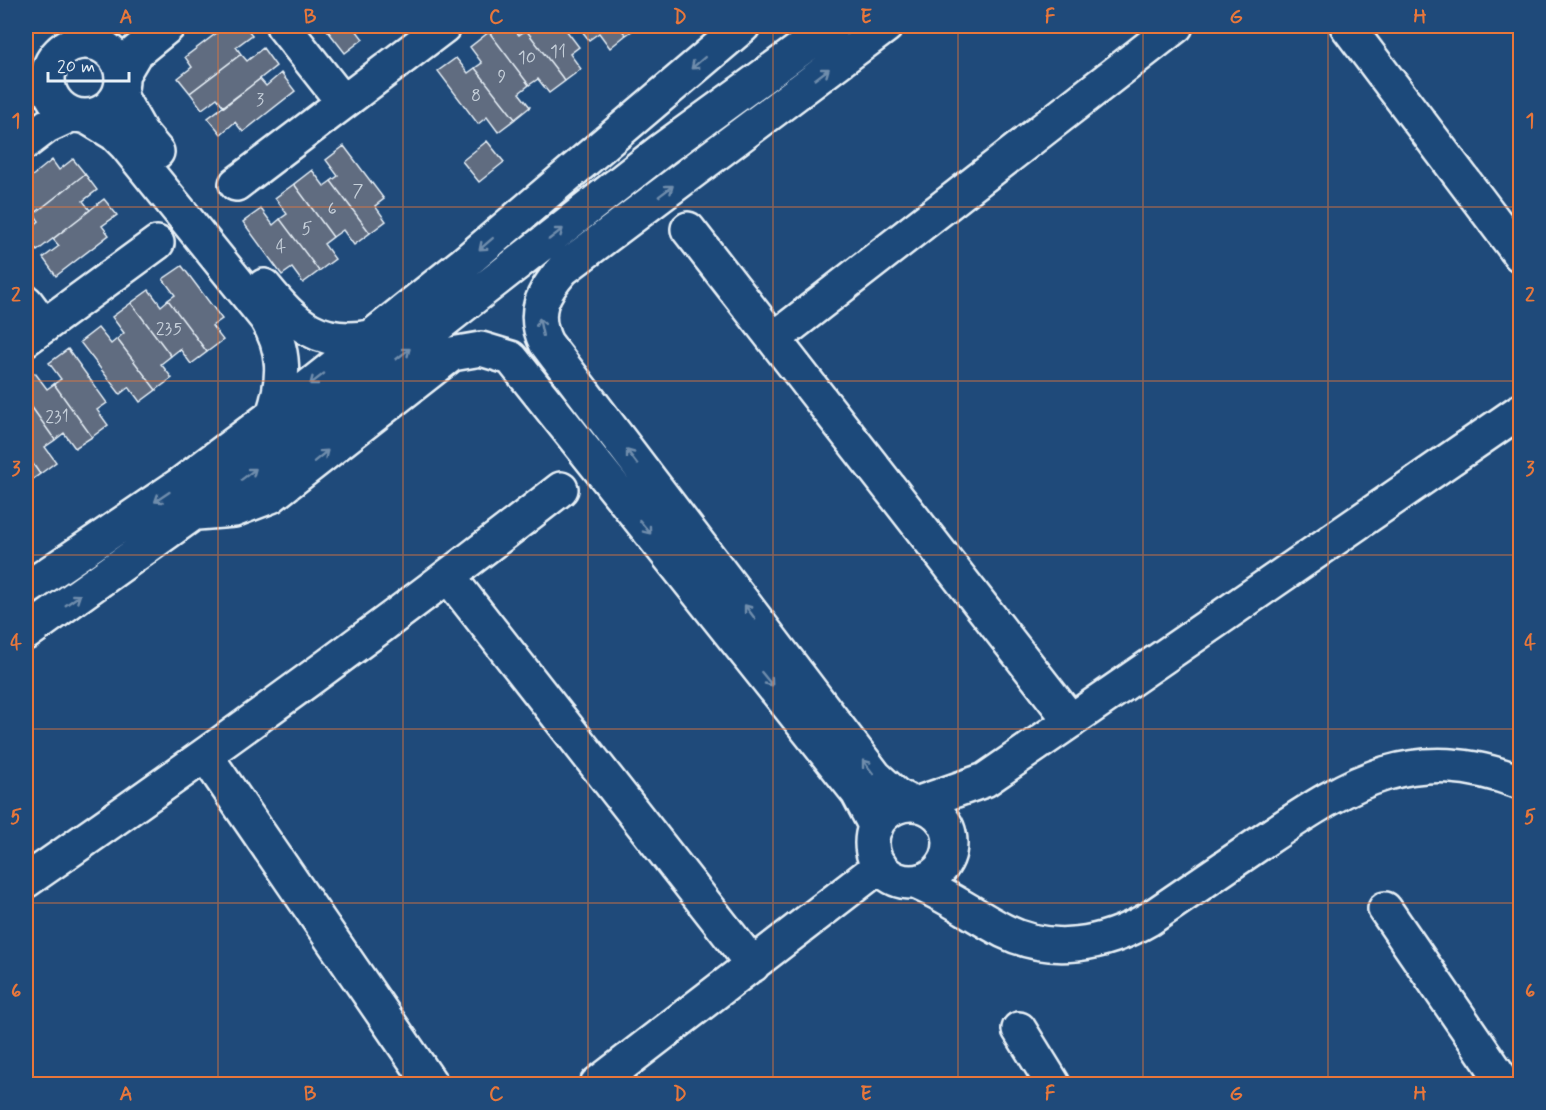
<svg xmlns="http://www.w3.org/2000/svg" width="1546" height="1110" viewBox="0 0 1546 1110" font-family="Mynerve,sans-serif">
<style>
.building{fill:#606c80;stroke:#e8f1f8;stroke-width:1.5}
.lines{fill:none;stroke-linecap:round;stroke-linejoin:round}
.minor-casing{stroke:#e8f1f8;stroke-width:38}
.minor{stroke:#1f4a7a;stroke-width:33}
.oneway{stroke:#6f8dac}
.grid{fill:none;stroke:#e8773b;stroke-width:1.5;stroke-opacity:0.55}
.labels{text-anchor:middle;stroke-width:6;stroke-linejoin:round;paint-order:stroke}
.number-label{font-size:18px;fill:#c6d0da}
.neatline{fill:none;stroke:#e8773b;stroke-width:2}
.grid-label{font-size:20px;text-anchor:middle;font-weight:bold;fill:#e8773b}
</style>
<rect width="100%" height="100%" fill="#1f4a7a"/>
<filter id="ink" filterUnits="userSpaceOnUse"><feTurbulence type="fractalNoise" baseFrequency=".0167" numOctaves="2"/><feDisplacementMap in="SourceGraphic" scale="12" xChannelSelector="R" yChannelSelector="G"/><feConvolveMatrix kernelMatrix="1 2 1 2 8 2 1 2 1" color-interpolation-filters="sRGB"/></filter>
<g filter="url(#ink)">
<!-- building -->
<path class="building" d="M 226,26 L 245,26 L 252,35 L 236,47 L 241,54 L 190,93 L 178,78 L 192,67 L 185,57 Z
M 324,26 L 353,26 L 363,39 L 345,53 Z
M 498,26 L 511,26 L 519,35 L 526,30 L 565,81 L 549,93 L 538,79 L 529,85 L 489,32 Z
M 531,26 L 563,26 L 579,47 L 570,54 L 581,69 L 565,81 L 526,30 Z
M 578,26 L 618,26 L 626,35 L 610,48 L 599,33 L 589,40 Z
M 618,26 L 639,26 L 626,35 Z
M 489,32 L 529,85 L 519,93 L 530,107 L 515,119 L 475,68 L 482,63 L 470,47 Z
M 263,48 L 276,66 L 224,107 L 217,98 L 202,109 L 190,93 L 241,54 L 247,61 Z
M 456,58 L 468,73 L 475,68 L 515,119 L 498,132 L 487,117 L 478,124 L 438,71 Z
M 281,73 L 295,91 L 243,132 L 235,122 L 221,134 L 208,118 L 260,79 L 266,86 Z
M 487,141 L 504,162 L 479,182 L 462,161 Z
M 344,146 L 384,199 L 375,206 L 386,221 L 370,233 L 331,181 L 338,176 L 326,160 Z
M 73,159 L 85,174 L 34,214 L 28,207 L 26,209 L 26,181 L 52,160 L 59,170 Z
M 312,170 L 324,186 L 331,181 L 370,233 L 354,245 L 343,230 L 333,237 L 294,184 Z
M 85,174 L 97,190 L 83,201 L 90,210 L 37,251 L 26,236 L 26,232 L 39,221 L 34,214 Z
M 294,184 L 333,237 L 324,244 L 335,259 L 319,271 L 280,219 L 287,214 L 275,198 Z
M 104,199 L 117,215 L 102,226 L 109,235 L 56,276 L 43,258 L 59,246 L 53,239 Z
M 261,209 L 273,225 L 280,219 L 319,271 L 303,283 L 292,268 L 282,275 L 243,222 Z
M 182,266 L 222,319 L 212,326 L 223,340 L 207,352 L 168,300 L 175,295 L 163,279 Z
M 149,290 L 161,306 L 168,300 L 207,352 L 191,364 L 180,349 L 171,356 L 131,303 Z
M 131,303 L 171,356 L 161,364 L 172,378 L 156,390 L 117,339 L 124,333 L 112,317 Z
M 98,328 L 111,344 L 117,339 L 156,390 L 140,402 L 129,387 L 120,394 L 80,342 Z
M 68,349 L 107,403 L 97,410 L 108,425 L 92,437 L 54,384 L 61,379 L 49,363 Z
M 35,373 L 47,389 L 54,384 L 92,437 L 75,448 L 64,433 L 55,440 L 26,399 L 26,379 Z
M 26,399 L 55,440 L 45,447 L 56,462 L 40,474 L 26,454 Z
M 26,454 L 40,474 L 26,484 Z"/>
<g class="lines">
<defs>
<path id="minor" d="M 283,26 L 343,102
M 886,26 L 563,269 C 543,292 531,312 546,343 L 875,776 L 896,795 L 913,804
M 1347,26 L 1520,255
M48 79a37 37 0 1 1 74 0a37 37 0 1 1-74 0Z
M 122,75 L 135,53 L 168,26
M 119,94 L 141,133 L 157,152
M 87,117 L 115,134 L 126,145 L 266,318 C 286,350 285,379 273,415
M 26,142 L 47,126 L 71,115
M 236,184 L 444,26
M 688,229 L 1071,721
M 264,286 C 296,325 318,346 371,337
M 26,302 L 44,326
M 26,339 L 157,243
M 774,339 L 1176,26
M 197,513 L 234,510 L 271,496 L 452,354 L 481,349 L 511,358 L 858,793 L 876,827
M 449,577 L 753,965
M 26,589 L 181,484 L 273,415 L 462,265 L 743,26
M 26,633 L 247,475 L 663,149 L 832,26
M 206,756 L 431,1084
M 916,804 L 985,780 L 1520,411
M872 843a39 39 0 1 1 78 0a39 39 0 1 1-78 0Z
M 26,881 C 208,755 387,625 561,489
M 915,882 C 947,895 973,915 1004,931 C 1052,955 1104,945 1149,919 C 1188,892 1227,866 1266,839 C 1353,780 1414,742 1520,782
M 1385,909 L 1505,1084
M 1019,1029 L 1053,1084
M 597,1084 L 880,866"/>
</defs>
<!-- minor casing -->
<use href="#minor" class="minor-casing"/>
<!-- minor -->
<use href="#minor" class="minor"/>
</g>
<!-- one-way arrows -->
<defs><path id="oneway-shaft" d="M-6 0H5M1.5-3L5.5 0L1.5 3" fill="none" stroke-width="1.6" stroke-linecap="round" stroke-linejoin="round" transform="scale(1.5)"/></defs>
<g class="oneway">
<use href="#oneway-shaft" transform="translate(698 63) rotate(139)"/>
<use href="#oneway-shaft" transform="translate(822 74) rotate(-37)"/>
<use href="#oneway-shaft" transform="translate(666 191) rotate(-37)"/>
<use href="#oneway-shaft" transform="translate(556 234) rotate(-38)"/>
<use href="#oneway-shaft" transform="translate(486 244) rotate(139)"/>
<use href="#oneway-shaft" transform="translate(541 327) rotate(-102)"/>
<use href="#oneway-shaft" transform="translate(403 354) rotate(-38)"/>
<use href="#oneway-shaft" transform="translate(317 379) rotate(142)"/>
<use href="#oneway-shaft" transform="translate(321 456) rotate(-39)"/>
<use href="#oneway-shaft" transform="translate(632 457) rotate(-127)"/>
<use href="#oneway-shaft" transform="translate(249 474) rotate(-37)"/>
<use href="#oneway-shaft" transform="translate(162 497) rotate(146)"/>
<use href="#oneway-shaft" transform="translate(645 527) rotate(51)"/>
<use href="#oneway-shaft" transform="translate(73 600) rotate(-35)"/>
<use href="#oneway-shaft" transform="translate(750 612) rotate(-127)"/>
<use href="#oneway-shaft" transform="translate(767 679) rotate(51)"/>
<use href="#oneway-shaft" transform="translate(868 767) rotate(-127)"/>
</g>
</g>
<!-- grid -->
<path class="grid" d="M 218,26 L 218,1084M 403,26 L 403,1084M 588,26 L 588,1084M 773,26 L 773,1084M 958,26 L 958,1084M 1143,26 L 1143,1084M 1328,26 L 1328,1084M 26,207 L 1520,207M 26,381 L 1520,381M 26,555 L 1520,555M 26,729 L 1520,729M 26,903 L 1520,903"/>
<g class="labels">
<!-- number labels -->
<g class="number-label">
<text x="558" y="57">11</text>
<text x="527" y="63">10</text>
<text x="502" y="82">9</text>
<text x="476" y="101">8</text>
<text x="260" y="105">3</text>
<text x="358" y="196">7</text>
<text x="332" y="214">6</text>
<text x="307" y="234">5</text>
<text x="281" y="252">4</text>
<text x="169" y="334">235</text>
<text x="57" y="422">231</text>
</g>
</g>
<!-- margin -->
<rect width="1546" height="1110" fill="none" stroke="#1f4a7a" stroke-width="66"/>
<!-- scale -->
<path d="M48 72v9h81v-9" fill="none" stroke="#e8f1f8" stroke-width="3"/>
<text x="57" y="72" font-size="18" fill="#e8f1f8" stroke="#1f4a7a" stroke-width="4.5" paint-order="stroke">20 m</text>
<rect x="33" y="33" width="1480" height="1044" class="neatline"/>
<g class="grid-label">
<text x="126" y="23">A</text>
<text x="310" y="23">B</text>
<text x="496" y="23">C</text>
<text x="680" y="23">D</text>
<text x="866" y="23">E</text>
<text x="1050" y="23">F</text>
<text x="1236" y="23">G</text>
<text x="1420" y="23">H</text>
<text x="16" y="127">1</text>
<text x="1530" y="127">1</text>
<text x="16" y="301">2</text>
<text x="1530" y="301">2</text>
<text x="16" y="475">3</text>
<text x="1530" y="475">3</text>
<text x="16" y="649">4</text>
<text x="1530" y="649">4</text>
<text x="16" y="823">5</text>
<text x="1530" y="823">5</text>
<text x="16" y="997">6</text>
<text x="1530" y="997">6</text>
<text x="126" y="1100">A</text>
<text x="310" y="1100">B</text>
<text x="496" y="1100">C</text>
<text x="680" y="1100">D</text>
<text x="866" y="1100">E</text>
<text x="1050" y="1100">F</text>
<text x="1236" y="1100">G</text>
<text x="1420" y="1100">H</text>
</g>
</svg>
